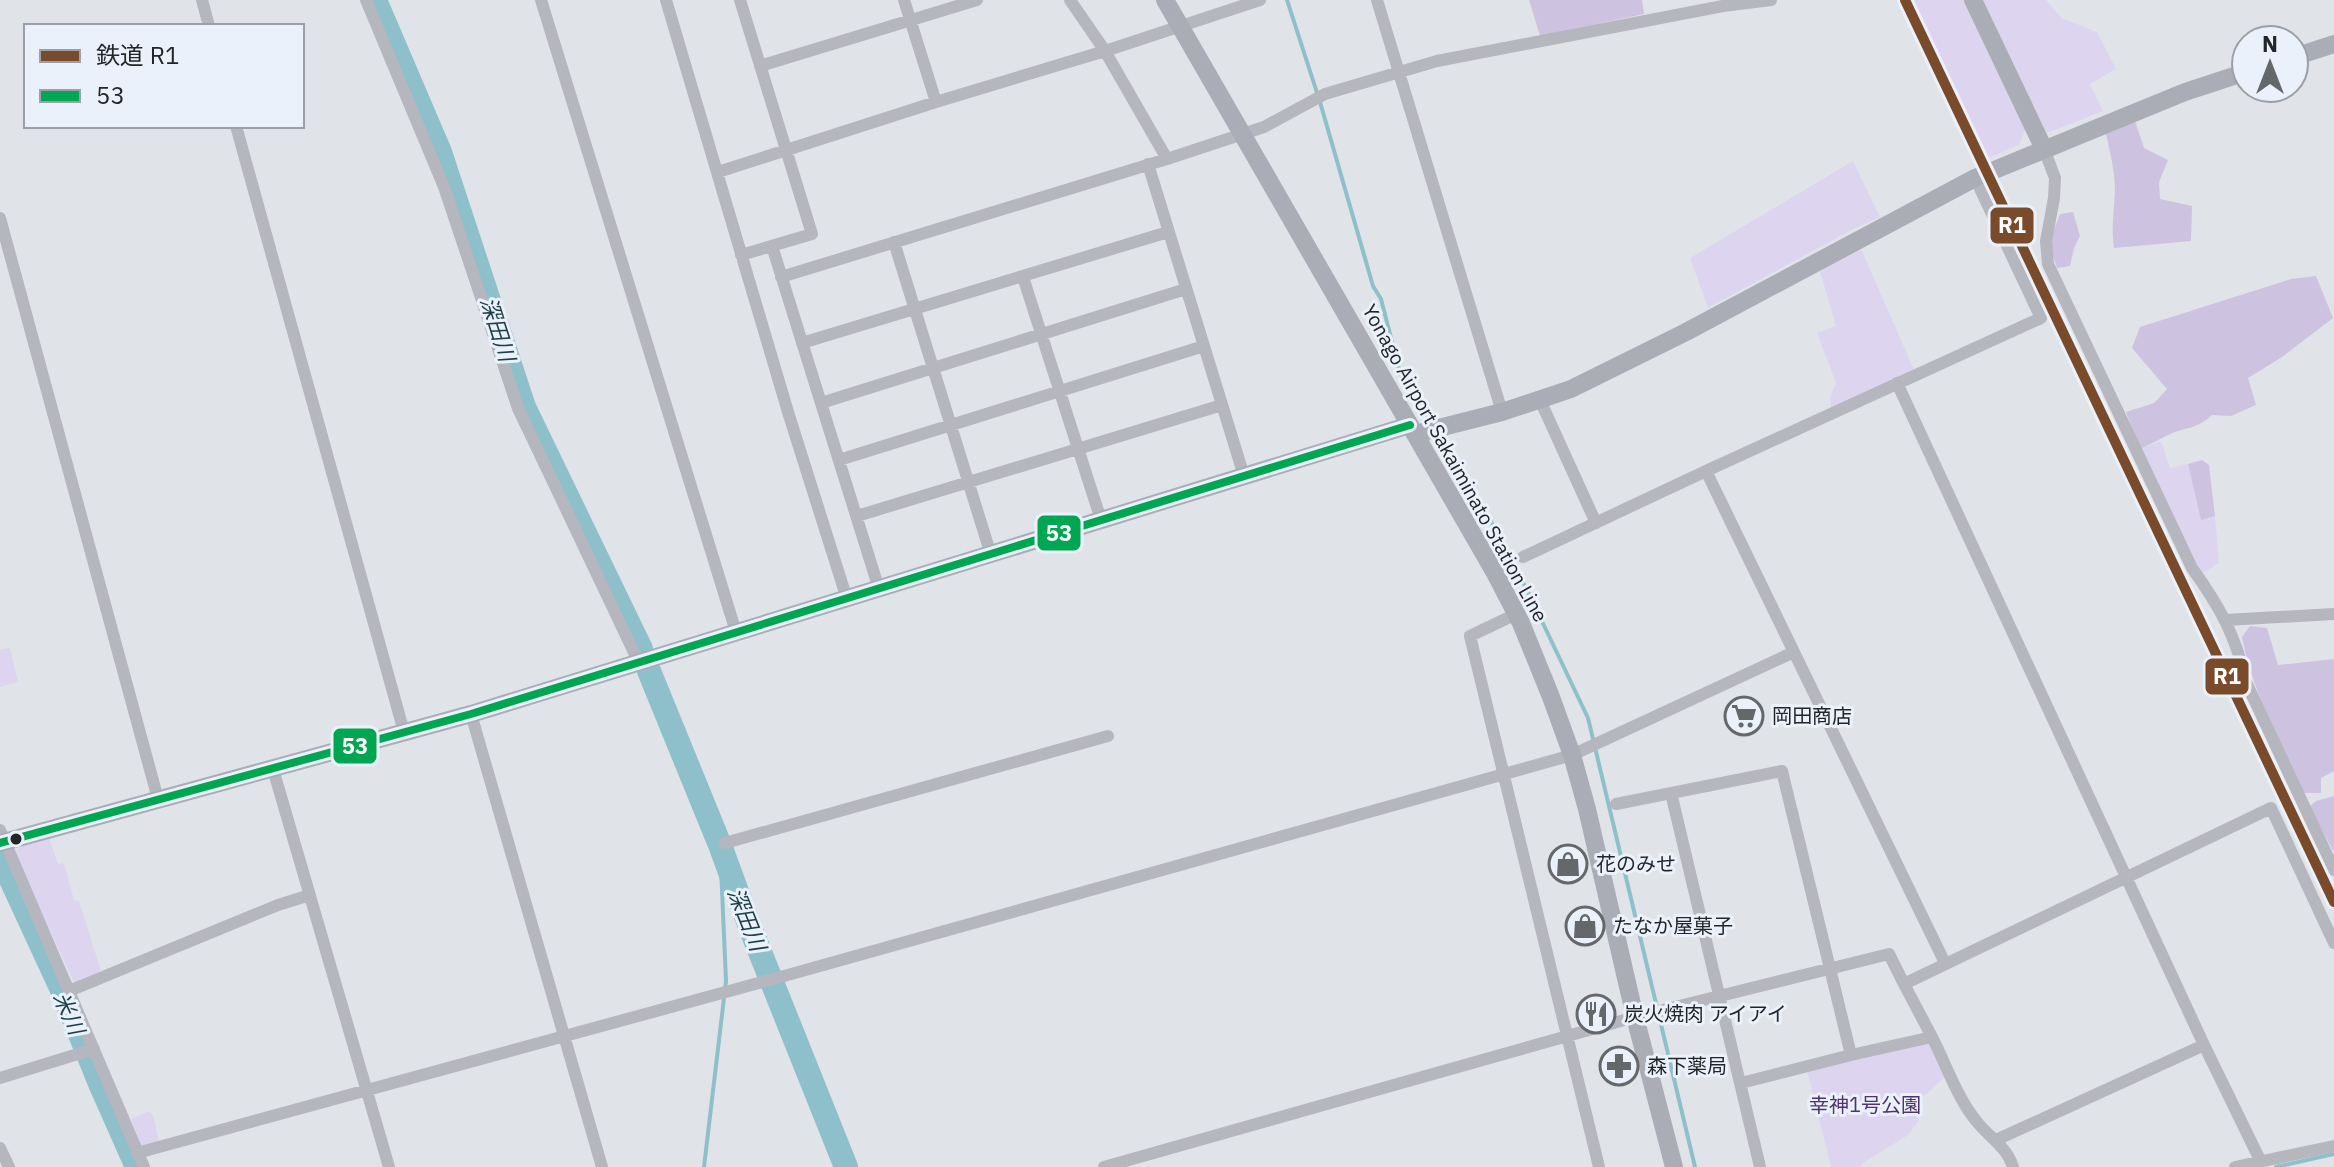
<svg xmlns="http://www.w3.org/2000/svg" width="2334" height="1167" viewBox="0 0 2334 1167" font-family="'IBM Plex Sans','Noto Sans JP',sans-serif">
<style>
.green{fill:#ddd5ef}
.forest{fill:#cdc2e0}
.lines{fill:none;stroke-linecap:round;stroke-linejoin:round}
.stream{stroke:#8dc0cb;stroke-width:4}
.river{stroke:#8dc0cb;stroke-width:24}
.street{stroke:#b5b6be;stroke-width:12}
.secondary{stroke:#abadb6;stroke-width:18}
.bus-1-casing{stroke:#ebf1fa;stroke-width:14}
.bus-1{stroke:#00a651;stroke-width:8}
.rail-1-casing{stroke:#ebf1fa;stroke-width:16}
.rail-1{stroke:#7a4b2a;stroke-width:10}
.bus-dot{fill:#232528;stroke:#ebf1fa;stroke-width:3}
.labels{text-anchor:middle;stroke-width:6;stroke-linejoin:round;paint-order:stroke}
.street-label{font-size:20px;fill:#232528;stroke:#ebf1fa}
.poi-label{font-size:20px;fill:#232528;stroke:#ebf1fa;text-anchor:start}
.park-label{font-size:20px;fill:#50326f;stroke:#ebf1fa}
.water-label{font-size:22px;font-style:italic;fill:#1d3f46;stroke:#ebf1fa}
.line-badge{stroke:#ebf1fa;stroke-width:3}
.badge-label{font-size:22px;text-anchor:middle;font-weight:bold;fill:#fff}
</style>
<rect width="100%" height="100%" fill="#e0e4e8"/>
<!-- green -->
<path class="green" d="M 1914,0 L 1964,0 L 2025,130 L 2019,145 L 1988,158 Z
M 1981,0 L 2046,0 L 2062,18 L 2097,32 L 2116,69 L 2090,84 L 2103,111 L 2050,132 L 2046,132 Z
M 1853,161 L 1880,217 L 1853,229 L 1708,308 L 1690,258 Z
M 1854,249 L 1862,251 L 1915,372 L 1831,410 L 1830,397 L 1836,383 L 1817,333 L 1836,326 L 1819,268 Z
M 2161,441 L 2170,468 L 2188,464 L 2201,519 L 2215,516 L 2219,563 L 2202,574 L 2140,449 Z
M 10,648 L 18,682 L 0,687 L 0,650 Z
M 49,838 L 58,864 L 64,863 L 74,900 L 79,901 L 102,974 L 75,984 L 16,859 L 16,851 L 20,847 Z
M 1924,1041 L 1933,1045 L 1947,1075 L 1921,1099 L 1918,1122 L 1908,1135 L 1863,1163 L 1860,1167 L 1831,1167 L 1807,1071 Z
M 150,1111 L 154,1118 L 159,1142 L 141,1146 L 131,1119 Z"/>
<!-- forest -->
<path class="forest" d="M 1529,0 L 1642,0 L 1644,14 L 1540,36 Z
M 2135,121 L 2144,148 L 2168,160 L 2159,182 L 2160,199 L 2192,206 L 2191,241 L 2114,248 C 2111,229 2114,210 2115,191 C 2115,171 2110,152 2106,134 Z
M 2073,212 L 2080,236 L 2074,248 L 2070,266 L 2057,268 L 2049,243 L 2060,214 Z
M 2316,276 L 2333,318 L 2282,357 L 2248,378 L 2256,405 L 2231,416 L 2212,415 C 2197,429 2187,427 2170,434 C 2160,439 2151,444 2140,449 L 2126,412 L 2154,403 L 2167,389 L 2132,348 L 2140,327 L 2291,279 Z
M 2202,460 L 2209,465 L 2215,516 L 2201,520 L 2188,464 Z
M 2250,626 L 2267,628 L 2278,665 L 2334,659 L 2334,771 L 2321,778 L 2321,793 L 2303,793 C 2280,742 2252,691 2242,637 Z
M 2334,796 L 2334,852 L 2309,807 L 2316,801 Z"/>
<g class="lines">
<!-- stream -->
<path class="stream" d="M 1287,0 L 1320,102 L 1373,286 L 1381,299 L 1400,373 L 1432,425
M 1438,436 L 1486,512 L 1529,594 L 1588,718 L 1695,1167
M 704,1167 L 726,981 L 720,845
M 2276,1167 L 2334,1154"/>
<!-- river -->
<path class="river" d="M 375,0 L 440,152 L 524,407 L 641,649
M 649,671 L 720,845 L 750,927 L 846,1167
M 1,858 L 62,990 L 101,1086 L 137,1167"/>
<!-- street -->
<path class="street" d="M 202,0 L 209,26
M 366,0 L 444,187 L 518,408 L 639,663
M 541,0 L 736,632
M 666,0 L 788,412 L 847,599
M 740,0 L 812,234 L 741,255
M 904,0 L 936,102
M 1377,0 L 1502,412
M 760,66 L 977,0
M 236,126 L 404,732
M 2044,149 L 2055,178 L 2054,198 L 2046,241 L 2048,264 L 2192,568 C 2220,607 2236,636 2246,682 L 2334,870
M 1167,159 L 1264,127 L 1325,94 L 1437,61 L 1723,6 L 1771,0
M 1148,164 L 1244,476
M 718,172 L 936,102 L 1105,51 L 1260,0
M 0,218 L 158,799
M 894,242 L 991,555
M 772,246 L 879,589
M 781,277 L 1167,159 L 1105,51 L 1070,0
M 1023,277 L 1101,520
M 802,343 L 1168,232
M 1897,383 L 2204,1045 L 2261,1162
M 1540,400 L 1596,523
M 821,403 L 1186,289
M 839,460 L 1204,346
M 1706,471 L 1945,963
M 857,516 L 1222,405
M 1523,557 L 1706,471 L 2041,318 L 1975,178
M 1516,614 L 1470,636 L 1599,1167
M 2225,620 L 2334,614
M 471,714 L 602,1167
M 273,769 L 389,1167
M 1671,793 L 1760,1167
M 1616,804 L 1782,771 L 1851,1055 L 1741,1083
M 0,830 L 144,1167
M 725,843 L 1108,736
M 1904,984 L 1932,1037
M 69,991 L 278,905 L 310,895
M 1851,1055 L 1932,1037 C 1946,1064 1957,1098 1977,1122 C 1990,1138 2007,1147 2013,1167
M 0,1078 L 94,1049
M 1996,1140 L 2204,1045
M 0,1148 L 9,1167
M 137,1153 L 777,978 L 1572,755 L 1794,652
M 1104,1167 L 1635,1017 L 1889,954 L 1904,984 L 2271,808 L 2334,943
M 2235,1167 L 2334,1146"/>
<!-- secondary -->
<path class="secondary" d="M 1165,0 L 1495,573 L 1521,623 L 1551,697 L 1572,755 L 1587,809 L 1635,1017 L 1674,1167
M 1973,0 L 2044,149
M 2294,57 L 2334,44
M 1415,434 L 1502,412 L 1571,389 L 1686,332 L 1975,178 L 2185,92 L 2246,72
M 0,843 L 471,714 L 1410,425"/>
<defs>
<path id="bus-1" d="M 0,843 L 471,714 L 1410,425"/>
</defs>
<!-- bus-1 casing -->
<use href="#bus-1" class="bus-1-casing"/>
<!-- bus-1 -->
<use href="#bus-1" class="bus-1"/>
<defs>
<path id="rail-1" d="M 1905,0 L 2334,902"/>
</defs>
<!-- rail-1 casing -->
<use href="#rail-1" class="rail-1-casing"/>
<!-- rail-1 -->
<use href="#rail-1" class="rail-1"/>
</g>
<!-- icons -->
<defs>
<symbol id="supermarket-ring" viewBox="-11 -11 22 22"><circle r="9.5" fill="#ebf1fa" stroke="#65686b" stroke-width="1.5"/><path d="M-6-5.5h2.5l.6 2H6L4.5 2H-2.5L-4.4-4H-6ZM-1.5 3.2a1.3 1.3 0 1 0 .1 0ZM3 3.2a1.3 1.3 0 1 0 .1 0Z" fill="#65686b"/></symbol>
<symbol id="shop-ring" viewBox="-11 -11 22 22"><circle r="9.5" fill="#ebf1fa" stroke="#65686b" stroke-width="1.5"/><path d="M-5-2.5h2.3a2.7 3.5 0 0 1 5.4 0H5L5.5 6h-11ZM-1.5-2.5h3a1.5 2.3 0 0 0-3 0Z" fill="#65686b"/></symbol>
<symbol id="restaurant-ring" viewBox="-11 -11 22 22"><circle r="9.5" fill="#ebf1fa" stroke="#65686b" stroke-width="1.5"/><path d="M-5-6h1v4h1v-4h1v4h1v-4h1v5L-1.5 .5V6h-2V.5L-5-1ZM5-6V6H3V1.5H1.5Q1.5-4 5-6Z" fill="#65686b"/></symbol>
<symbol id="pharmacy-ring" viewBox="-11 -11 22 22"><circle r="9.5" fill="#ebf1fa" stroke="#65686b" stroke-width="1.5"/><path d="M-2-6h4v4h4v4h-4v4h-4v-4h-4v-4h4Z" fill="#65686b"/></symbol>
</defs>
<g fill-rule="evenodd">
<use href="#supermarket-ring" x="1722" y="694" width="44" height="44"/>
<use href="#shop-ring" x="1546" y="842" width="44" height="44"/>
<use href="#shop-ring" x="1563" y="904" width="44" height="44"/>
<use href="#restaurant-ring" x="1574" y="992" width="44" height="44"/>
<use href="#pharmacy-ring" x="1597" y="1044" width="44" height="44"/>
</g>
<!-- markers -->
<circle class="bus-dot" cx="16" cy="839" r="7"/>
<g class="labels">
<!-- street labels -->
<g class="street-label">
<text transform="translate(1455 463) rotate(61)" y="7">Yonago Airport Sakaiminato Station Line</text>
</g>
<!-- poi labels -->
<g class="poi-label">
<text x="1772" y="723">岡田商店</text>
<text x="1596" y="871">花のみせ</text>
<text x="1613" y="933">たなか屋菓子</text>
<text x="1624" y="1021">炭火焼肉 アイアイ</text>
<text x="1647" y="1073">森下薬局</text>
</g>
<!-- park labels -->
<g class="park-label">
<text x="1865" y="1112">幸神1号公園</text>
</g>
<!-- water labels -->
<g class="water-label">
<text transform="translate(498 329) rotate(72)" y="8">深田川</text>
<text transform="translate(747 919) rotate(68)" y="8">深田川</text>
<text transform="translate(69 1013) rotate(66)" y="8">米川</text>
</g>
</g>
<g class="line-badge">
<rect x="1989" y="206" width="46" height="39" rx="8" fill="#7a4b2a"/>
<rect x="1036" y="514" width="46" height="38" rx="8" fill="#00a651"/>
<rect x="2204" y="657" width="46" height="39" rx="8" fill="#7a4b2a"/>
<rect x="332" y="727" width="46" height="38" rx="8" fill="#00a651"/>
</g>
<g class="badge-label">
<text x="2012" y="233">R1</text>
<text x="1059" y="541">53</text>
<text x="2227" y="684">R1</text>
<text x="355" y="754">53</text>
</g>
<!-- legend -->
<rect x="24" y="24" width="280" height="104" fill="#ebf1fa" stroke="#9b9fa6" stroke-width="2"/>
<rect x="40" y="50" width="40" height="12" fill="#7a4b2a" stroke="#9b9fa6" stroke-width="2"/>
<text x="96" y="64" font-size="24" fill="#232528">鉄道 R1</text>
<rect x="40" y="90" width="40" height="12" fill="#00a651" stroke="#9b9fa6" stroke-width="2"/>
<text x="96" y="104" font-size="24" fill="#232528">53</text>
<!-- north arrow -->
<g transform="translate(2270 64)"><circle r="38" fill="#ebf1fa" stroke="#9b9fa6" stroke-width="2"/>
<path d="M0-6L14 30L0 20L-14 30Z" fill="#65686b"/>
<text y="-12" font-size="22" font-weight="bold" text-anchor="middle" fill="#232528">N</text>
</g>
</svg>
